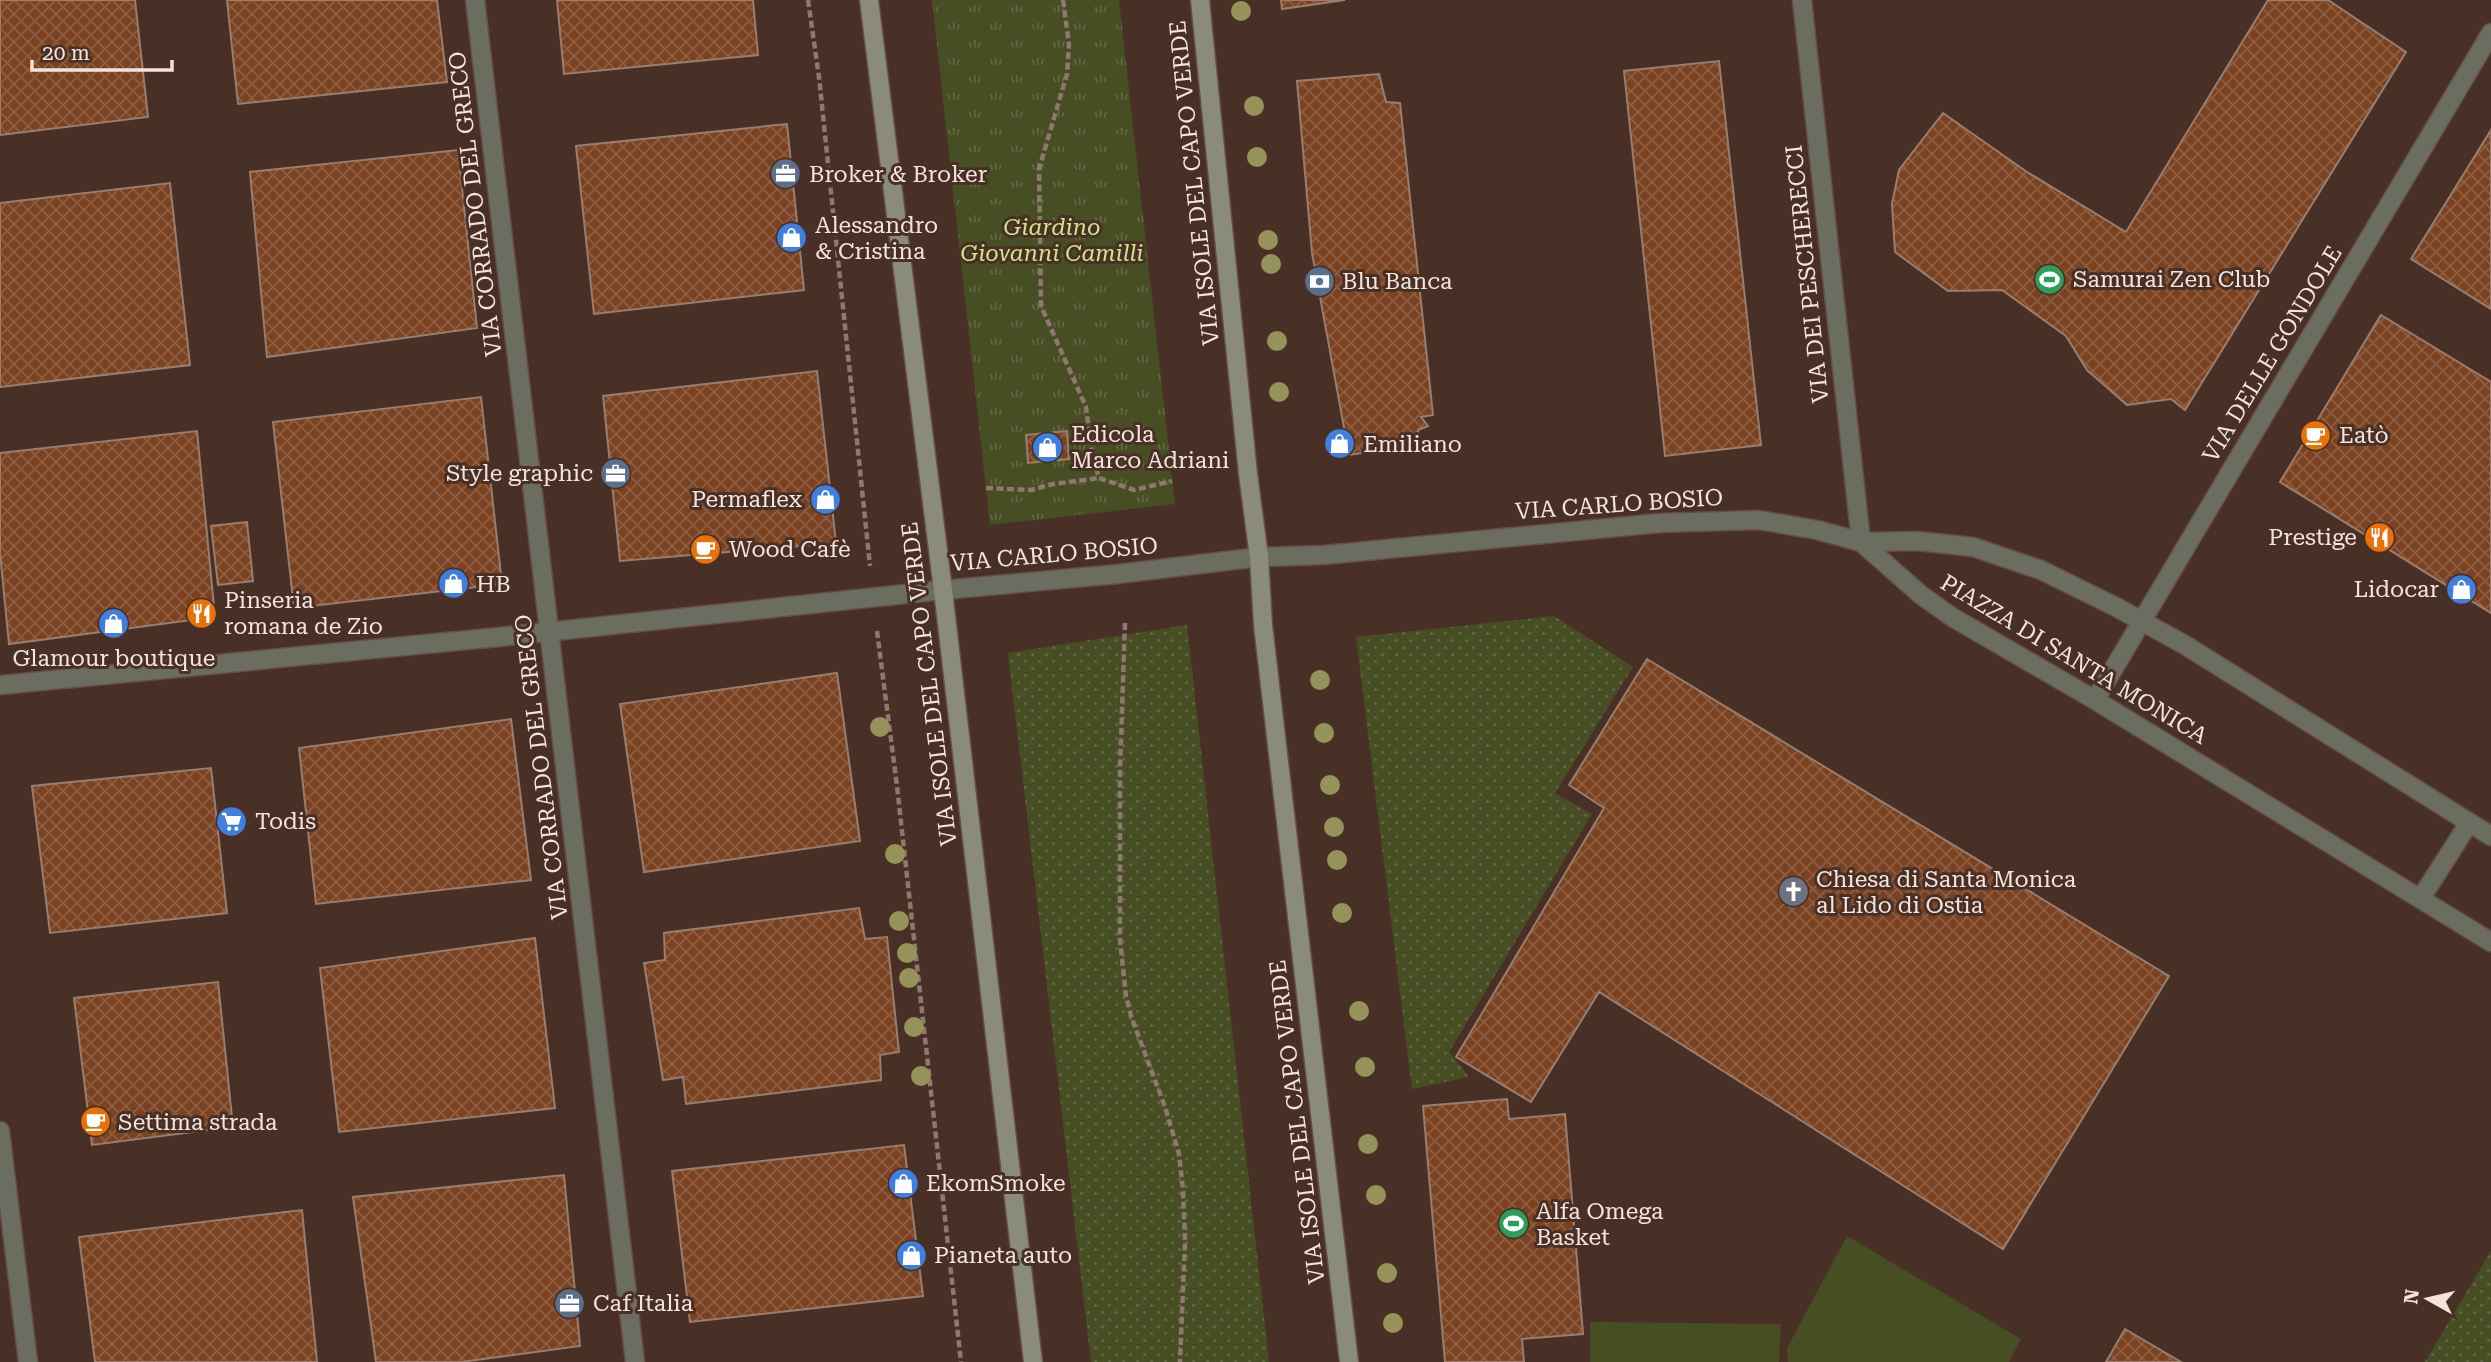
<svg xmlns="http://www.w3.org/2000/svg" width="2491" height="1362" viewBox="0 0 2491 1362" font-family="'Roboto Serif',serif">
<style>
.grass{fill:url(#grass-dots)}
.park{fill:url(#park-tufts)}
.pitch{fill:#474e24}
.building{fill:url(#building-cross-hatch);stroke:#9a7d6e;stroke-width:2}
.lines{fill:none;stroke-linecap:round;stroke-linejoin:round}
.street-casing{stroke:#654d43;stroke-width:21}
.secondary-casing{stroke:#654d43;stroke-width:21}
.path{stroke:#8e7870;stroke-width:4.5;stroke-dasharray:7 3.5;stroke-linecap:butt}
.street{stroke:#6c6d61;stroke-width:18}
.secondary{stroke:#8a8b78;stroke-width:18}
.tree{fill:#95925a}
.labels{text-anchor:middle;stroke-width:6;stroke-linejoin:round;paint-order:stroke}
.poi-label{font-size:23px;fill:#f5e4de;stroke:#493026;text-anchor:start}
.street-label{font-size:23px;fill:#f5e4de;stroke:#493026}
.park-label{font-size:23px;font-style:italic;fill:#d3e385;stroke:#493026}
</style>
<defs>
<pattern id="grass-dots" width="8" height="8" patternUnits="userSpaceOnUse" patternTransform="scale(1.75)"><rect width="8" height="8" fill="#474e24"/><path d="M2 2h.1M6 6h.1" fill="none" stroke="#626743" stroke-width="1.8" stroke-linecap="round"/></pattern>
<pattern id="park-tufts" width="24" height="20" patternUnits="userSpaceOnUse" patternTransform="scale(1.75)"><rect width="24" height="20" fill="#474e24"/><path d="M3 7l-1-3M5 7V3M7 7l1-3M15 17l-1-3M17 17v-4M19 17l1-3" fill="none" stroke="#626743"/></pattern>
<pattern id="building-cross-hatch" width="8" height="8" patternUnits="userSpaceOnUse" patternTransform="scale(1.75)"><rect width="8" height="8" fill="#7a4221"/><path d="M0 0l8 8M0 8l8-8" fill="none" stroke="#8e5d41"/></pattern>
</defs>
<rect width="100%" height="100%" fill="#493026"/>
<!-- grass -->
<path class="grass" d="M 1554,616 L 1633,667 L 1555,793 L 1592,814 L 1449,1052 L 1469,1077 L 1412,1089 L 1356,637 Z
M 1187,625 L 1269,1362 L 1091,1362 L 1008,653 Z
M 2491,1251 L 2491,1362 L 2425,1362 Z"/>
<!-- park -->
<path class="park" d="M 932,0 L 1119,0 L 1175,504 L 990,525 Z"/>
<!-- pitch -->
<path class="pitch" d="M 1847,1236 L 2021,1339 L 2009,1362 L 1788,1362 L 1787,1348 Z
M 1590,1322 L 1781,1324 L 1779,1362 L 1590,1362 Z"/>
<!-- building -->
<path class="building" d="M 0,0 L 135,0 L 148,117 L 0,135 Z
M 227,0 L 437,0 L 447,82 L 238,104 Z
M 557,0 L 753,0 L 758,55 L 564,74 Z
M 1281,0 L 1345,0 L 1282,9 Z
M 2268,0 L 2328,0 L 2406,52 L 2185,410 L 2171,399 L 2127,405 L 2087,370 L 2066,336 L 2002,290 L 1948,291 L 1895,252 L 1892,204 L 1899,170 L 1943,113 L 2027,172 L 2126,232 Z
M 1719,61 L 1761,445 L 1665,456 L 1624,71 Z
M 1379,74 L 1386,102 L 1400,103 L 1433,415 L 1421,417 L 1428,426 L 1418,430 L 1420,445 L 1349,455 L 1312,253 L 1297,81 Z
M 787,124 L 804,290 L 594,314 L 576,146 Z
M 2491,130 L 2491,309 L 2411,259 Z
M 458,150 L 477,328 L 267,357 L 250,172 Z
M 170,183 L 190,365 L 0,387 L 0,203 Z
M 2381,315 L 2491,382 L 2491,613 L 2280,482 Z
M 817,371 L 836,543 L 620,561 L 603,396 Z
M 481,397 L 502,584 L 294,608 L 273,422 Z
M 197,431 L 215,617 L 9,644 L 0,553 L 0,453 Z
M 1067,431 L 1069,459 L 1028,463 L 1026,435 Z
M 247,522 L 253,581 L 218,585 L 211,526 Z
M 1647,659 L 2169,976 L 2003,1249 L 1599,992 L 1531,1102 L 1456,1057 L 1604,808 L 1569,785 Z
M 837,673 L 860,841 L 644,872 L 620,704 Z
M 511,719 L 531,880 L 316,904 L 299,748 Z
M 211,768 L 227,913 L 50,933 L 32,786 Z
M 859,908 L 865,939 L 887,937 L 899,1052 L 880,1055 L 881,1080 L 686,1104 L 683,1077 L 663,1080 L 644,963 L 665,960 L 664,933 Z
M 535,938 L 555,1108 L 339,1132 L 320,968 Z
M 218,982 L 233,1127 L 92,1145 L 74,998 Z
M 1507,1099 L 1509,1119 L 1565,1114 L 1583,1334 L 1522,1339 L 1524,1362 L 1445,1362 L 1423,1106 Z
M 904,1145 L 923,1296 L 690,1322 L 672,1171 Z
M 564,1175 L 580,1346 L 461,1362 L 376,1362 L 353,1197 Z
M 302,1210 L 317,1362 L 95,1362 L 79,1237 Z
M 2125,1329 L 2181,1362 L 2106,1362 Z"/>
<g class="lines">
<defs>
<path id="street" d="M 475,0 L 635,1362
M 1802,0 L 1861,542
M 1861,542 L 1921,595 L 1952,617 L 2095,700 L 2491,942
M 0,685 L 499,637 L 943,590 L 1118,574 L 1259,557 L 1324,555 L 1660,523 L 1759,520 L 1817,530 L 1861,542 L 1917,541 L 1973,547 L 2041,570 L 2118,608 L 2185,645 L 2491,836
M 2095,700 L 2491,33
M 2421,898 L 2469,823
M 0,1131 L 28,1362"/>
<path id="secondary" d="M 869,0 L 943,590 L 1033,1362
M 1200,0 L 1248,474 L 1259,557 L 1263,625 L 1349,1362"/>
</defs>
<!-- street casing -->
<use href="#street" class="street-casing"/>
<!-- secondary casing -->
<use href="#secondary" class="secondary-casing"/>
<!-- path -->
<path class="path" d="M 808,0 L 819,77 L 870,566
M 1063,0 L 1069,44 L 1067,74 L 1039,169 L 1041,306 L 1086,407 L 1092,453 L 1099,478 L 1134,490 L 1172,481
M 986,488 L 1031,490 L 1053,484 L 1099,478
M 1125,623 L 1120,769 L 1120,940 L 1126,996 L 1131,1016 L 1165,1107 L 1179,1154 L 1183,1190 L 1185,1241 L 1180,1362
M 877,631 L 897,786 L 961,1362"/>
<!-- street -->
<use href="#street" class="street"/>
<!-- secondary -->
<use href="#secondary" class="secondary"/>
</g>
<!-- trees -->
<g class="tree">
<circle cx="1241" cy="11" r="10"/>
<circle cx="1254" cy="106" r="10"/>
<circle cx="1257" cy="157" r="10"/>
<circle cx="1268" cy="240" r="10"/>
<circle cx="1271" cy="264" r="10"/>
<circle cx="1277" cy="341" r="10"/>
<circle cx="1279" cy="392" r="10"/>
<circle cx="1320" cy="680" r="10"/>
<circle cx="880" cy="727" r="10"/>
<circle cx="1324" cy="733" r="10"/>
<circle cx="1330" cy="785" r="10"/>
<circle cx="1334" cy="827" r="10"/>
<circle cx="895" cy="854" r="10"/>
<circle cx="1337" cy="860" r="10"/>
<circle cx="1342" cy="913" r="10"/>
<circle cx="899" cy="921" r="10"/>
<circle cx="907" cy="953" r="10"/>
<circle cx="909" cy="978" r="10"/>
<circle cx="1359" cy="1011" r="10"/>
<circle cx="914" cy="1027" r="10"/>
<circle cx="1365" cy="1067" r="10"/>
<circle cx="921" cy="1076" r="10"/>
<circle cx="1368" cy="1144" r="10"/>
<circle cx="1376" cy="1195" r="10"/>
<circle cx="1387" cy="1273" r="10"/>
<circle cx="1393" cy="1323" r="10"/>
</g>
<!-- icons -->
<defs>
<symbol id="office-disc" viewBox="-11 -11 22 22"><circle r="9.5" fill="#5c6f8a" stroke="#493026"/><path d="M-6-3h4V-5.5h4V-3h4V5H-6ZM-1-4.5V-3h2v-1.5ZM-6 0V1H6V0Z" fill="#fff"/></symbol>
<symbol id="shop-disc" viewBox="-11 -11 22 22"><circle r="9.5" fill="#3f7fe0" stroke="#493026"/><path d="M-5-2.5h2.3a2.7 3.5 0 0 1 5.4 0H5L5.5 6h-11ZM-1.5-2.5h3a1.5 2.3 0 0 0-3 0Z" fill="#fff"/></symbol>
<symbol id="stadium-disc" viewBox="-11 -11 22 22"><circle r="9.5" fill="#2e9e5b" stroke="#493026"/><path d="M0-5a6.5 5 0 1 0 0 10a6.5 5 0 1 0 0-10ZM-3.5-1.8h7v3.6h-7Z" fill="#fff"/></symbol>
<symbol id="bank-disc" viewBox="-11 -11 22 22"><circle r="9.5" fill="#5c6f8a" stroke="#493026"/><path d="M-6-4H6V4H-6ZM0-2.3a2.3 2.3 0 1 0 0 4.6a2.3 2.3 0 1 0 0-4.6Z" fill="#fff"/></symbol>
<symbol id="cafe-disc" viewBox="-11 -11 22 22"><circle r="9.5" fill="#e8710a" stroke="#493026"/><path d="M-5.5-4.5H6V0H3Q3 3.5 0 3.5H-2.5Q-5.5 3.5-5.5 0ZM3-3.2v2h1.7v-2ZM-6 4.5H4V6H-6Z" fill="#fff"/></symbol>
<symbol id="restaurant-disc" viewBox="-11 -11 22 22"><circle r="9.5" fill="#e8710a" stroke="#493026"/><path d="M-5-6h1v4h1v-4h1v4h1v-4h1v5L-1.5 .5V6h-2V.5L-5-1ZM5-6V6H3V1.5H1.5Q1.5-4 5-6Z" fill="#fff"/></symbol>
<symbol id="supermarket-disc" viewBox="-11 -11 22 22"><circle r="9.5" fill="#3f7fe0" stroke="#493026"/><path d="M-6-5.5h2.5l.6 2H6L4.5 2H-2.5L-4.4-4H-6ZM-1.5 3.2a1.3 1.3 0 1 0 .1 0ZM3 3.2a1.3 1.3 0 1 0 .1 0Z" fill="#fff"/></symbol>
<symbol id="church-disc" viewBox="-11 -11 22 22"><circle r="9.5" fill="#6b7280" stroke="#493026"/><path d="M-1.2-6h2.4v3.5h3.3v2.4h-3.3V6h-2.4V-.1h-3.3v-2.4h3.3Z" fill="#fff"/></symbol>
</defs>
<g fill-rule="evenodd">
<use href="#office-disc" x="768" y="156" width="35" height="35"/>
<use href="#shop-disc" x="774" y="220" width="35" height="35"/>
<use href="#stadium-disc" x="2032" y="262" width="35" height="35"/>
<use href="#bank-disc" x="1302" y="264" width="35" height="35"/>
<use href="#cafe-disc" x="2298" y="418" width="35" height="35"/>
<use href="#shop-disc" x="1322" y="426" width="35" height="35"/>
<use href="#shop-disc" x="1030" y="430" width="35" height="35"/>
<use href="#office-disc" x="598" y="456" width="35" height="35"/>
<use href="#shop-disc" x="808" y="482" width="35" height="35"/>
<use href="#restaurant-disc" x="2362" y="520" width="35" height="35"/>
<use href="#cafe-disc" x="688" y="532" width="35" height="35"/>
<use href="#shop-disc" x="436" y="566" width="35" height="35"/>
<use href="#shop-disc" x="2444" y="572" width="35" height="35"/>
<use href="#restaurant-disc" x="184" y="596" width="35" height="35"/>
<use href="#shop-disc" x="96" y="606" width="35" height="35"/>
<use href="#supermarket-disc" x="214" y="804" width="35" height="35"/>
<use href="#church-disc" x="1776" y="874" width="35" height="35"/>
<use href="#cafe-disc" x="78" y="1104" width="35" height="35"/>
<use href="#shop-disc" x="886" y="1166" width="35" height="35"/>
<use href="#stadium-disc" x="1496" y="1206" width="35" height="35"/>
<use href="#shop-disc" x="894" y="1238" width="35" height="35"/>
<use href="#office-disc" x="552" y="1286" width="35" height="35"/>
</g>
<g class="labels">
<!-- poi labels -->
<g class="poi-label">
<text x="809" y="182">Broker &amp; Broker</text>
<text x="815" y="233">Alessandro<tspan x="815" dy="26">&amp; Cristina</tspan></text>
<text x="2073" y="287">Samurai Zen Club</text>
<text x="1342" y="289">Blu Banca</text>
<text x="1071" y="442">Edicola<tspan x="1071" dy="26">Marco Adriani</tspan></text>
<text x="2339" y="443">Eatò</text>
<text x="1363" y="452">Emiliano</text>
<text x="593" y="481" text-anchor="end">Style graphic</text>
<text x="802" y="507" text-anchor="end">Permaflex</text>
<text x="2357" y="545" text-anchor="end">Prestige</text>
<text x="729" y="557">Wood Cafè</text>
<text x="476" y="592">HB</text>
<text x="2439" y="597" text-anchor="end">Lidocar</text>
<text x="224" y="608">Pinseria<tspan x="224" dy="26">romana de Zio</tspan></text>
<text x="114" y="666" text-anchor="middle">Glamour boutique</text>
<text x="255" y="829">Todis</text>
<text x="1816" y="887">Chiesa di Santa Monica<tspan x="1816" dy="26">al Lido di Ostia</tspan></text>
<text x="118" y="1130">Settima strada</text>
<text x="926" y="1191">EkomSmoke</text>
<text x="1536" y="1219">Alfa Omega<tspan x="1536" dy="26">Basket</tspan></text>
<text x="934" y="1263">Pianeta auto</text>
<text x="593" y="1311">Caf Italia</text>
</g>
<!-- street labels -->
<g class="street-label">
<text transform="translate(1194 183) rotate(-96)" y="8">VIA ISOLE DEL CAPO VERDE</text>
<text transform="translate(475 204) rotate(-97)" y="8">VIA CORRADO DEL GRECO</text>
<text transform="translate(1807 274) rotate(-96)" y="8">VIA DEI PESCHERECCI</text>
<text transform="translate(2272 354) rotate(-59)" y="8">VIA DELLE GONDOLE</text>
<text transform="translate(1619 504) rotate(-4)" y="8">VIA CARLO BOSIO</text>
<text transform="translate(1054 554) rotate(-5)" y="8">VIA CARLO BOSIO</text>
<text transform="translate(2074 659) rotate(31)" y="8">PIAZZA DI SANTA MONICA</text>
<text transform="translate(929 684) rotate(-97)" y="8">VIA ISOLE DEL CAPO VERDE</text>
<text transform="translate(541 767) rotate(-97)" y="8">VIA CORRADO DEL GRECO</text>
<text transform="translate(1297 1122) rotate(-97)" y="8">VIA ISOLE DEL CAPO VERDE</text>
</g>
<!-- park labels -->
<g class="park-label">
<text x="1052" y="235">Giardino<tspan x="1052" dy="26">Giovanni Camilli</tspan></text>
</g>
</g>
<!-- north arrow -->
<g transform="translate(2428 1299) rotate(278)" stroke="#493026" stroke-width="5" paint-order="stroke">
<path d="M0-5L12 26L0 18L-12 26Z" fill="#f5e4de"/>
<text y="-10" font-size="19" font-weight="bold" text-anchor="middle" fill="#f5e4de">N</text>
</g>
<!-- scale -->
<path d="M32 60v10h140v-10" fill="none" stroke="#f5e4de" stroke-width="3.5"/>
<text x="42" y="60" font-size="21" fill="#f5e4de" stroke="#493026" stroke-width="5" paint-order="stroke">20 m</text>
</svg>
